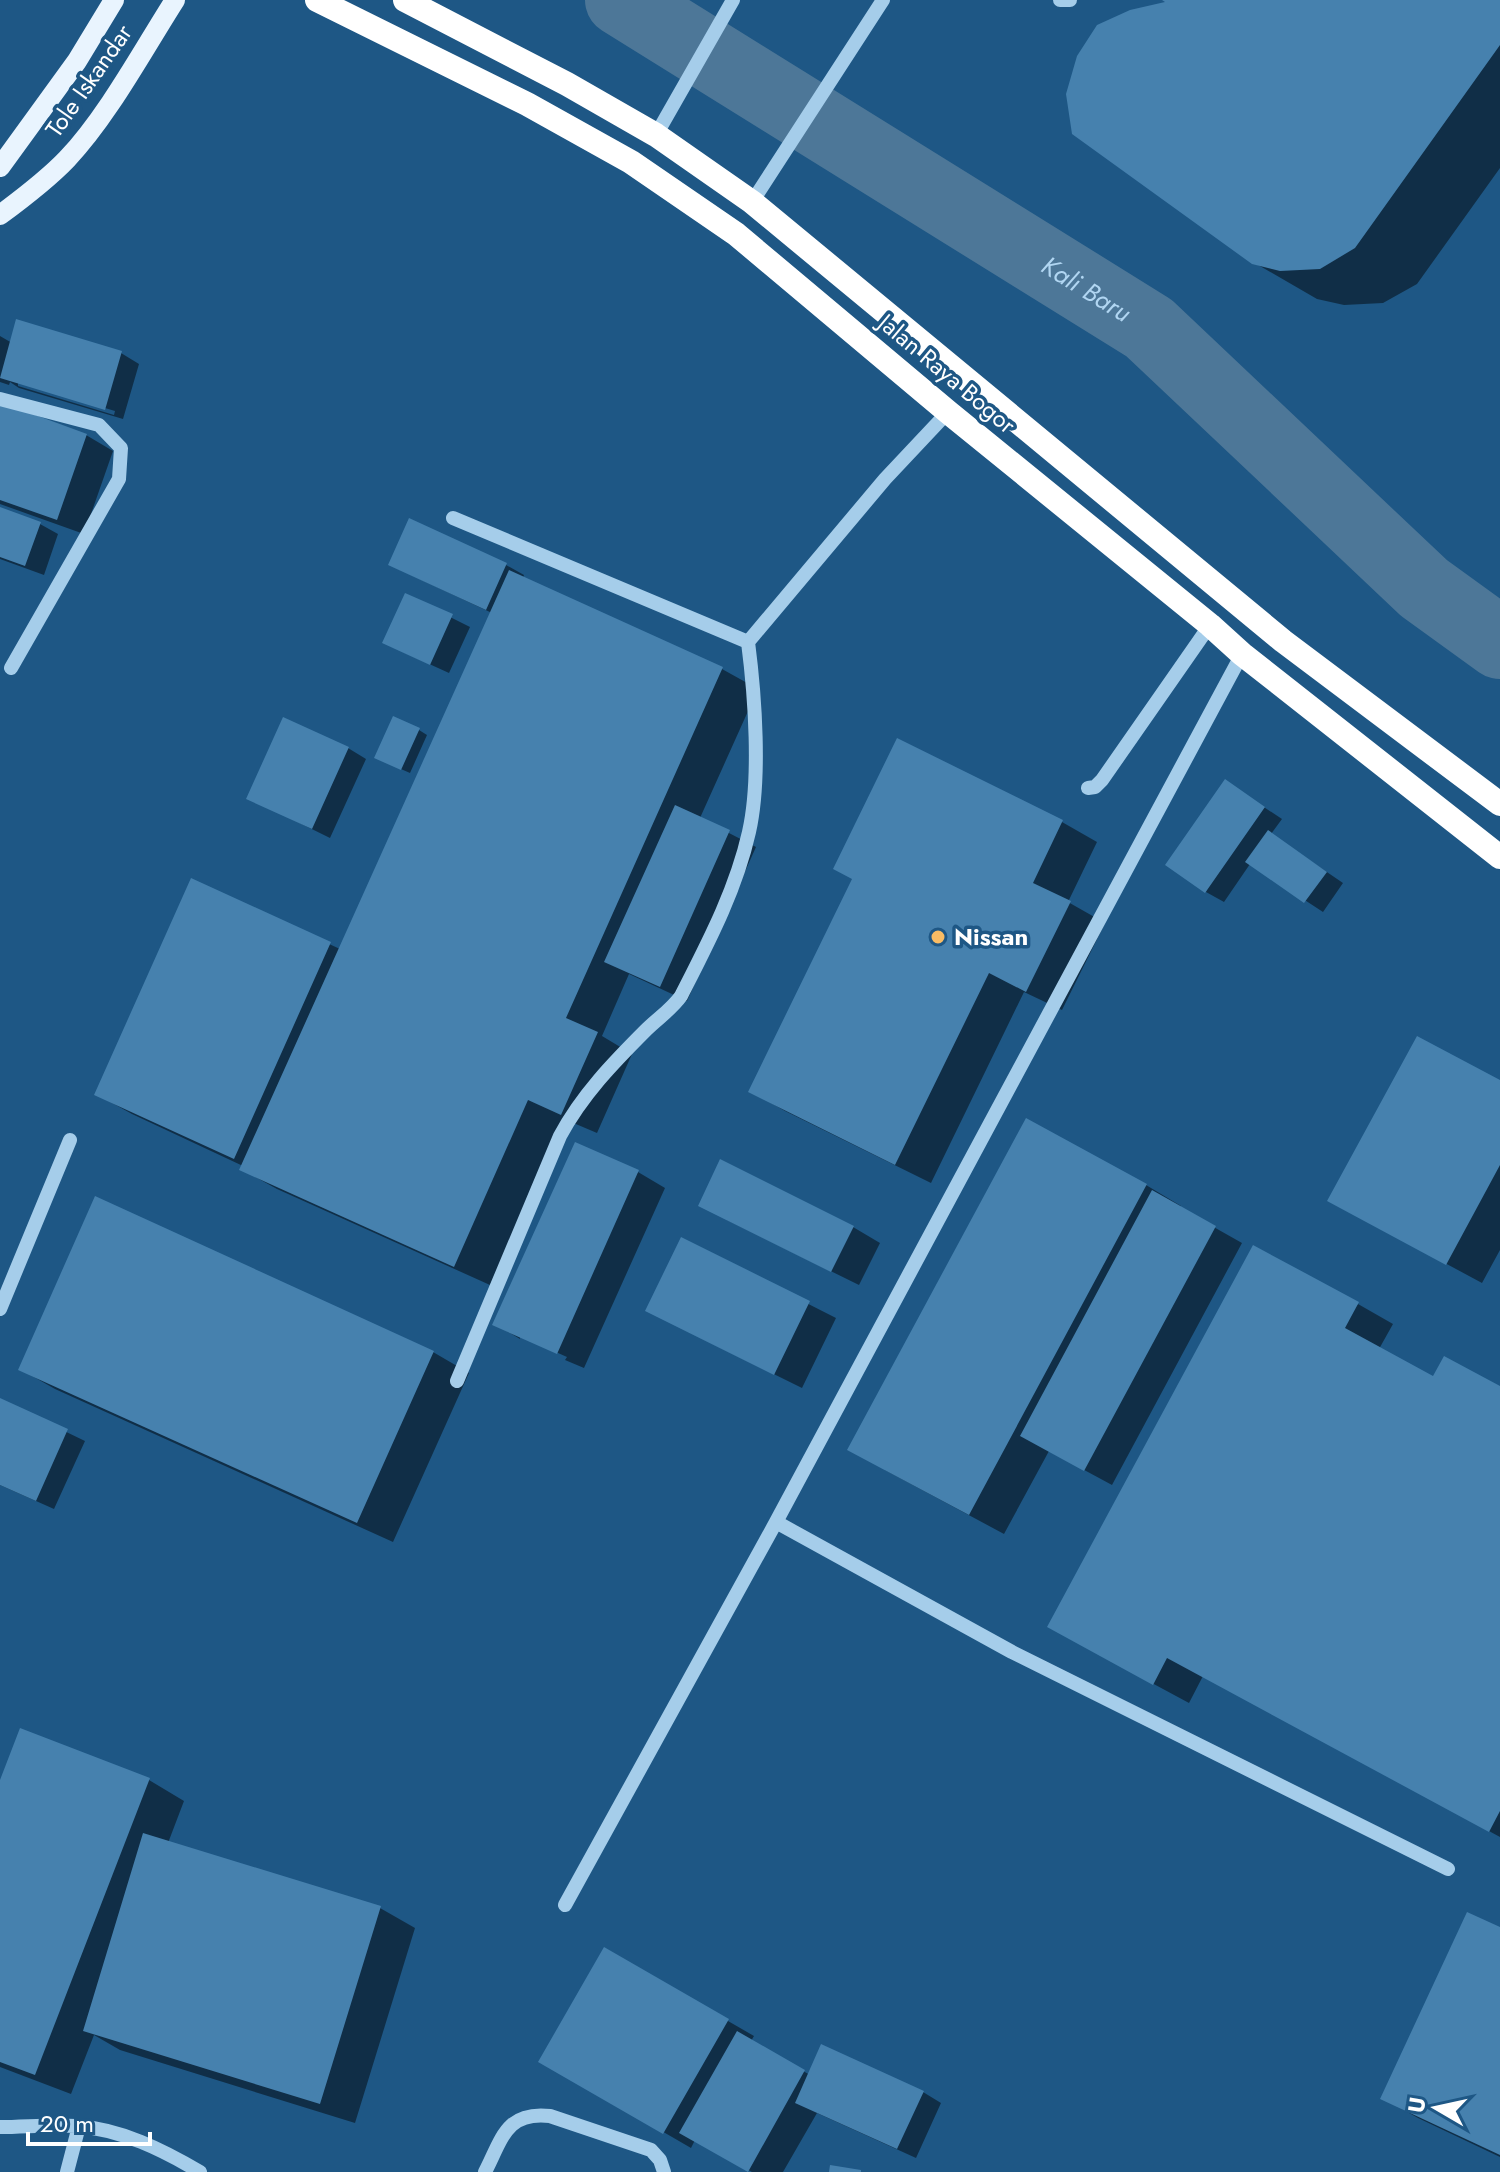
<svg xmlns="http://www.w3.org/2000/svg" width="1500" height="2172" viewBox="0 0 1500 2172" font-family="Jost,sans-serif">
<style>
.shadow{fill:#0007;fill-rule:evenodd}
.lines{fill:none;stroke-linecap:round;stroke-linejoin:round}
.river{stroke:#4d7798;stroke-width:72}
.building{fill:#4681ae}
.minor{stroke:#a5cdea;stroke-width:14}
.major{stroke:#e9f4fe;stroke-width:20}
.highway{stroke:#fff;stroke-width:24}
.poi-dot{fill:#f9bc64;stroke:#1e5785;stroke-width:3}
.labels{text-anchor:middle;stroke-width:7;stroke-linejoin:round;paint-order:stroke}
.street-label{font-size:24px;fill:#fff;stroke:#1e5785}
.poi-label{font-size:24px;font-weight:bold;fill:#fff;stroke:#1e5785;text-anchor:start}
.water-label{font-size:26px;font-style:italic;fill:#b1d6f2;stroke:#1e5785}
</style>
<rect width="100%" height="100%" fill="#1e5785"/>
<!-- shadow -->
<path class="shadow" d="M 1165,0 L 1500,0 L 1500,168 L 1417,284 L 1383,303 L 1344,305 L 1317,299 L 1253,262 L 1170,3 Z
M 0,336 L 12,343 L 121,353 L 139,364 L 123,419 L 19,388 L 10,382 L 9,385 L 0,382 ZM 18,382 L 115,411 L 114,415 L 18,386 Z
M 0,404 L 86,435 L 113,451 L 84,534 L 0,504 Z
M 0,510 L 40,524 L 58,534 L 44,575 L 0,559 Z
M 410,521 L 506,565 L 524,575 L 523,578 L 722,669 L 758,689 L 700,818 L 756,847 L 687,1001 L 629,974 L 602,1036 L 632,1054 L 597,1133 L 564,1119 L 490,1285 L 277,1189 L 241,1169 L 243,1166 L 132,1114 L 96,1094 L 192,881 L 340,949 L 492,613 L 390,565 Z
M 406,595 L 470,627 L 449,673 L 403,652 Z
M 419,730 L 427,735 L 410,773 L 385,762 Z
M 898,741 L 1062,822 L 1097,842 L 1068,902 L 1105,923 L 1062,1010 L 1024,992 L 931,1183 L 785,1111 L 750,1091 L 854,879 Z
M 348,748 L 366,759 L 330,838 L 249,798 Z
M 1226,782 L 1282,819 L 1271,834 L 1343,883 L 1323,912 L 1250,864 L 1224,902 L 1206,892 Z
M 1500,1083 L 1500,1250 L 1482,1283 L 1365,1220 Z
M 638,1172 L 665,1188 L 584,1368 L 565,1360 L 567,1357 L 520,1336 L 520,1339 L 495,1324 Z
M 1146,1185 L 1181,1206 L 1180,1208 L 1242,1243 L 1112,1485 L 1049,1451 L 1004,1534 L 885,1470 Z
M 96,1199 L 433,1352 L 469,1373 L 393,1542 L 55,1389 L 20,1369 Z
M 727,1220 L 853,1227 L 880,1243 L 859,1285 Z
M 682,1240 L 836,1318 L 802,1388 L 675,1325 Z
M 1358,1304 L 1393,1324 L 1379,1349 L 1433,1379 L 1500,1388 L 1500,1837 L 1203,1676 L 1189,1703 L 1085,1647 Z
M 0,1400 L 85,1441 L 54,1509 L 0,1485 Z
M 149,1780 L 184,1801 L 168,1843 L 380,1908 L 415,1928 L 355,2123 L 120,2050 L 94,2035 L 71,2094 L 0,2067 L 0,1785 Z
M 1500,1929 L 1500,2157 L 1418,2118 L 1383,2098 Z
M 605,1950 L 754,2036 L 751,2041 L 810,2075 L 923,2092 L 941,2103 L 916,2158 L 817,2113 L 783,2172 L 752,2172 L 695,2140 L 691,2148 L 541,2061 Z"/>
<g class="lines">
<!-- river -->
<path class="river" id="s1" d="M 621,0 L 1149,328 L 1424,588 L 1500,643"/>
</g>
<!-- building -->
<path class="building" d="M 1162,0 L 1500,0 L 1500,45 L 1355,248 L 1320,269 L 1280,271 L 1252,264 L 1072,134 L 1066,94 L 1077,56 L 1097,25 L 1130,10 L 1165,2 Z
M 16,319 L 122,351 L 105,410 L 0,378 Z
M 0,402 L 87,434 L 57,520 L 0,500 Z
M 0,507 L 41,522 L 25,566 L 0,557 Z
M 409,518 L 507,563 L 486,610 L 388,565 Z
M 509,570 L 723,667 L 566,1018 L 598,1032 L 561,1115 L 528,1100 L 454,1267 L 239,1170 Z
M 405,593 L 453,614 L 430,665 L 382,643 Z
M 393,716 L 420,728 L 401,770 L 374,758 Z
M 283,717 L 349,747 L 312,829 L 246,799 Z
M 897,738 L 1063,820 L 1033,883 L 1071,901 L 1026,992 L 989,973 L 895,1165 L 748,1092 L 852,879 L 833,869 Z
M 1225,779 L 1265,807 L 1205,893 L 1165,865 Z
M 675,805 L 730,830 L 660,987 L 604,962 Z
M 1268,830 L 1327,872 L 1304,903 L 1245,862 Z
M 191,878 L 331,942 L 234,1159 L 94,1095 Z
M 1417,1036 L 1500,1080 L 1500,1165 L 1446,1265 L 1327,1201 Z
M 1026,1118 L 1147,1184 L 969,1515 L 847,1450 Z
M 575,1142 L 639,1170 L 557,1354 L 492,1325 Z
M 720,1159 L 854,1226 L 831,1272 L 698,1206 Z
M 1152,1190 L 1216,1226 L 1084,1471 L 1020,1436 Z
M 95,1196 L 434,1351 L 357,1523 L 18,1370 Z
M 681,1237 L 810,1301 L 774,1375 L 645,1311 Z
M 1253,1245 L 1359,1302 L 1345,1328 L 1433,1376 L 1444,1356 L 1500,1386 L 1500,1811 L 1489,1832 L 1167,1658 L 1153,1685 L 1047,1627 Z
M 0,1398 L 68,1429 L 36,1501 L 0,1485 Z
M 20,1728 L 150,1778 L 35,2075 L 0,2062 L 0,1780 Z
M 143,1833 L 381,1906 L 320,2104 L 83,2031 Z
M 1467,1912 L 1500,1927 L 1500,2155 L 1380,2099 Z
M 604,1947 L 729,2019 L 663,2134 L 538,2062 Z
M 737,2031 L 805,2070 L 748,2172 L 679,2133 Z
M 821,2044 L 924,2091 L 897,2149 L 795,2103 Z
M 830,2165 L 861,2170 L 861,2172 L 829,2172 Z"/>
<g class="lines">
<!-- minor -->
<path class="minor" d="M 1060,0 L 1070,0
M 656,135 L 733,0
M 752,202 L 883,0
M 0,399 L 99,425 L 121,448 L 119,479 L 11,668
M 453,518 L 748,642
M 1088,788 L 1095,787 L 1102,780 L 1210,625
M 0,1309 L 70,1140
M 457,1381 L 560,1136 C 582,1095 613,1063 646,1030 C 658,1018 671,1010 681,996 C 708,943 736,890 749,832 C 761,779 755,696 748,642 L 885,479 L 948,412
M 776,1522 L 1012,1652 L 1448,1869
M 565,1905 L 776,1522 L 1242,654
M 0,2127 C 25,2127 51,2124 76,2126 C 121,2129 163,2150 200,2172
M 67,2172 L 79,2126
M 485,2172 C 502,2139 506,2111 550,2116 L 651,2150 L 660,2160 L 664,2172"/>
<!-- major -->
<path class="major" d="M 0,167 L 77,61 L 114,0
M 0,215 C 23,198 47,180 67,159 C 107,117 143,50 175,0"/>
<!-- highway -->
<path class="highway" d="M 317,0 L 527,104 L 631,162 L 736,234 L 948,412 L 1210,625 L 1242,654 L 1500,857
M 405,0 L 567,84 L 656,135 L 752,202 L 1283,641 L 1500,804"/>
</g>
<!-- markers -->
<circle class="poi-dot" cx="938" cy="937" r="8"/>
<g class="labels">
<!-- street labels -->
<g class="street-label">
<text transform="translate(89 81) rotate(-55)" y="8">Tole Iskandar</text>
<text transform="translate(947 374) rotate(40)" y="8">Jalan Raya Bogor</text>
</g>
<!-- poi labels -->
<g class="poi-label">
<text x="954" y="945">Nissan</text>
</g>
<!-- water labels -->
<g class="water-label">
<text dy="9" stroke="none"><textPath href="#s1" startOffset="548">Kali Baru</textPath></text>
</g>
</g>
<!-- north arrow -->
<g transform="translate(1436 2108) rotate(279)" stroke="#1e5785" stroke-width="6" paint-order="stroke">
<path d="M0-6L14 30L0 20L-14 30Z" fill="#ffffff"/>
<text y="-12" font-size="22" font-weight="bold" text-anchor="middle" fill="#ffffff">U</text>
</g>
<!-- scale -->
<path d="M28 2132v12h122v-12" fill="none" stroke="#ffffff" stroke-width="4"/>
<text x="40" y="2132" font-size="24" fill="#ffffff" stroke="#1e5785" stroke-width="6" paint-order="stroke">20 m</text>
</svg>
